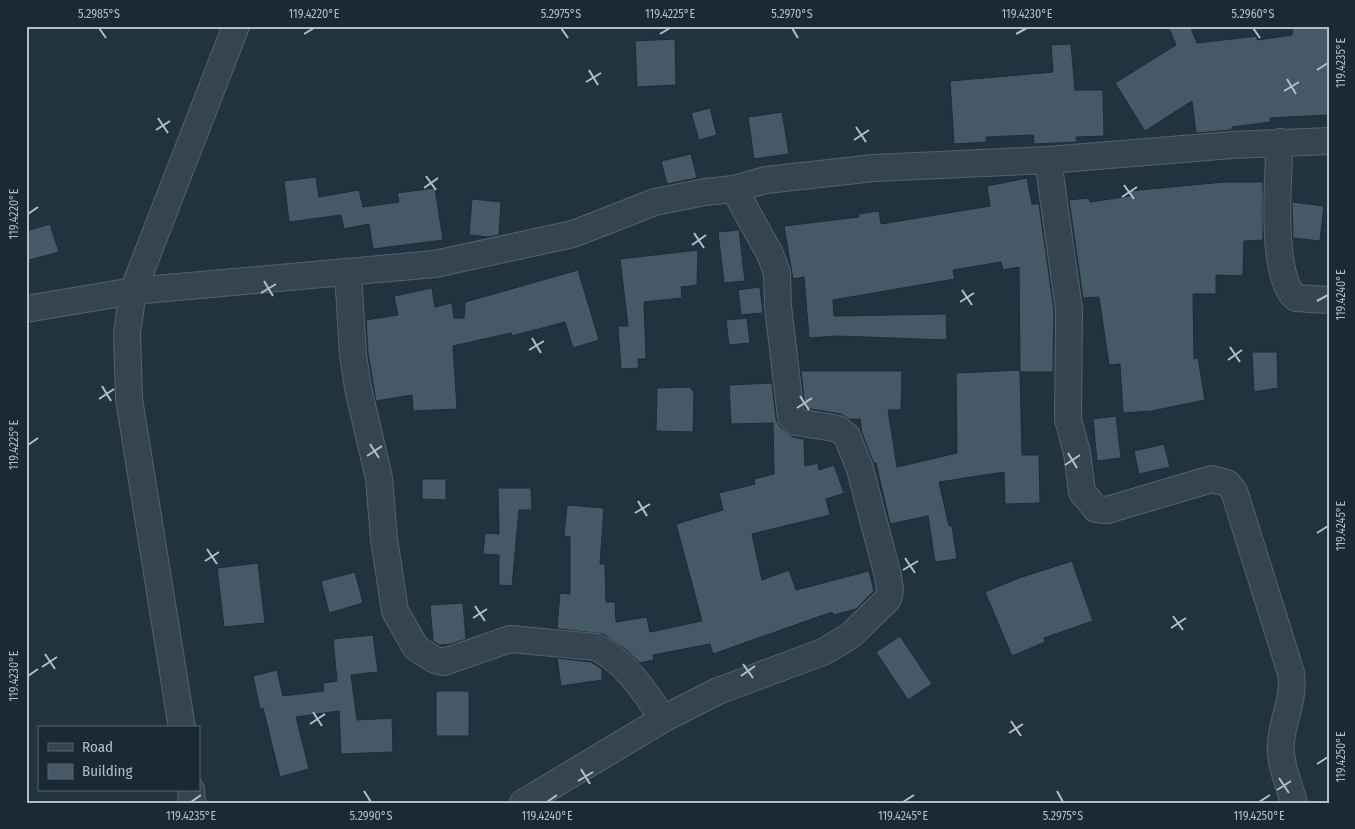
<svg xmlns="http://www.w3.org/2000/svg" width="1355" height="829" viewBox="0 0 1355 829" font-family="'Fira Sans Condensed',sans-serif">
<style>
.building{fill:#465966;stroke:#1d2b37}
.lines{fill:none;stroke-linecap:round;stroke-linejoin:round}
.minor-casing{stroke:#54626e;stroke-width:28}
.minor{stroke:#364450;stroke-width:26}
.ticks{fill:none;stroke:#b2bfcb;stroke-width:2}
.neatline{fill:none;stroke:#b2bfcb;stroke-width:2}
.ticks-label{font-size:12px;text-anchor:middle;fill:#b2bfcb}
</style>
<rect width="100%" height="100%" fill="#223340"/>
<!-- building -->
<path class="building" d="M 1168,26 L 1190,26 L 1197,43 L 1257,36 L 1257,40 L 1292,35 L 1293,26 L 1329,26 L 1329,115 L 1270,118 L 1271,122 L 1232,127 L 1232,130 L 1196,133 L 1192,101 L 1145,131 L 1115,83 L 1176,45 Z
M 675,39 L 676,85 L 637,87 L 635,41 Z
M 1071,44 L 1075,90 L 1103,90 L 1104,136 L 1076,137 L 1077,142 L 1034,144 L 1033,135 L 986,137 L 987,142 L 954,144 L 950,81 L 1053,72 L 1051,45 Z
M 710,108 L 717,135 L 699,140 L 691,113 Z
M 782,112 L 789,154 L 754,159 L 748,117 Z
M 691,154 L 697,178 L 667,184 L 661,161 Z
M 316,177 L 319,197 L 359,190 L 363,207 L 399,202 L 397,193 L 435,188 L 443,240 L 373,249 L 369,224 L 344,229 L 341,215 L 289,222 L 284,181 Z
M 1027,178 L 1032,204 L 1039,204 L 1054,310 L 1053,372 L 1020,372 L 1019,267 L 1003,270 L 1001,262 L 953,270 L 955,279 L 833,300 L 834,316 L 946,314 L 947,340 L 837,336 L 809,338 L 804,277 L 793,279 L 784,226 L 859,217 L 858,214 L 879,211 L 881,224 L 990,206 L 987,186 Z
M 1224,182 L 1263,182 L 1263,240 L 1244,241 L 1243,276 L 1216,275 L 1216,294 L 1193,294 L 1194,359 L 1198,358 L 1205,400 L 1152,411 L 1123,413 L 1120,364 L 1109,365 L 1099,297 L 1083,298 L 1069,200 L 1089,198 L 1090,202 L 1130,196 L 1129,191 Z
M 472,199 L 501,202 L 499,235 L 489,237 L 469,235 Z
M 1292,202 L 1324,206 L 1320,241 L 1293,238 Z
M 50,224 L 59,252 L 26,261 L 26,231 Z
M 739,230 L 745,281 L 724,283 L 718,232 Z
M 698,250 L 697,285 L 681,287 L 682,298 L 644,302 L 646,359 L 638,359 L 639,368 L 621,369 L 618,326 L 628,326 L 620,259 Z
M 578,270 L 599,340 L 573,348 L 565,322 L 512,336 L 511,333 L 453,346 L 457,409 L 413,411 L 412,395 L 376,401 L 368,353 L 366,320 L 398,315 L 394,296 L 432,288 L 435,307 L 452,303 L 454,318 L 464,318 L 465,302 Z
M 760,287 L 763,313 L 741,315 L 738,290 Z
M 747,318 L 750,343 L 729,345 L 726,320 Z
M 1252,352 L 1277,352 L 1278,388 L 1254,392 Z
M 1020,370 L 1022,455 L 1039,455 L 1040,503 L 1005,504 L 1004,472 L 939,482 L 949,526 L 952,526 L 957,559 L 935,562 L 928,516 L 890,524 L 876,463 L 874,464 L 862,433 L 860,419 L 849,419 L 841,414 L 805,408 L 801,371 L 902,371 L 901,410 L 888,410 L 897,467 L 957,453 L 956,373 Z
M 772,383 L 776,419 L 780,427 L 793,437 L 804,439 L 805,466 L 818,463 L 819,470 L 834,465 L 844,493 L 826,499 L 830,515 L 752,534 L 762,580 L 789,570 L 796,590 L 869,571 L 874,591 L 856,609 L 833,615 L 832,612 L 713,654 L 710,644 L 653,655 L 654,660 L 640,663 L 625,649 L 603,634 L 552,628 L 557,628 L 560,593 L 570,594 L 570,537 L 564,536 L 567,505 L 604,508 L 600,564 L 605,564 L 606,602 L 615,602 L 616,622 L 647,617 L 650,632 L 702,621 L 676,524 L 723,510 L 719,493 L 755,484 L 754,479 L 774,474 L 773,423 L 731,424 L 729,385 Z
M 690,387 L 694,393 L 693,432 L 656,431 L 657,388 Z
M 1116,416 L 1121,458 L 1097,461 L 1093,419 Z
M 1164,444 L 1170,467 L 1139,474 L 1134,451 Z
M 422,479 L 446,479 L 446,500 L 422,499 Z
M 498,488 L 531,488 L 532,510 L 519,510 L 512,586 L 499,585 L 499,555 L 483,554 L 485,533 L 499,534 Z
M 1072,561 L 1093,621 L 1044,638 L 1045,642 L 1012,656 L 985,592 L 1019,578 Z
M 258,563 L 265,623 L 224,627 L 217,568 Z
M 355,572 L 363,603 L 329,613 L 321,581 Z
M 463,603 L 466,639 L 451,644 L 439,645 L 433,641 L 430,605 Z
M 373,635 L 378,672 L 351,675 L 357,720 L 392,718 L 393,752 L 341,754 L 339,711 L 296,717 L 309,769 L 280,777 L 263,708 L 260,709 L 253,676 L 277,670 L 283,696 L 324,691 L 323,683 L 337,681 L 333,639 Z
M 900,636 L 932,684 L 908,700 L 876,652 Z
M 557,658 L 591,662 L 602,669 L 602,680 L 561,686 Z
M 436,691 L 469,691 L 469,736 L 436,736 Z"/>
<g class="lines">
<defs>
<path id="minor" d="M 1280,142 C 1278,173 1270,280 1296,298 L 1329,300
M 1048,160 L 1069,309 L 1068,419 L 1077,453 L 1082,492 L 1096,509 L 1107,510 L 1212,479 L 1227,483 L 1234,491 L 1291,673 C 1295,698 1283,718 1281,742 C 1279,762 1289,784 1294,803
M 348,272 L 353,355 L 358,388 L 379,478 L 384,539 L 395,611 L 416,648 L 435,660 L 444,662 L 510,639 L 596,647 C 625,661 646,693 663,719
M 26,309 L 133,291 L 435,264 L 573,234 L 655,202 L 705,192 L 734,189 L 766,180 L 874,168 L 1048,160 L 1232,145 L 1329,141
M 182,728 L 129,399 L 127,333 L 133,291 L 236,26
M 191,790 L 192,803
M 523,803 L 663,719 L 718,691 L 823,652 L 850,636 L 888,599 L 890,590 L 888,576 L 860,469 L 847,436 L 838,429 L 828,427 L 796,422 L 791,417 L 778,306 L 777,273 L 770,254 L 734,189"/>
</defs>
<!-- minor casing -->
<use href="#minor" class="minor-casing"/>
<!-- minor -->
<use href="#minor" class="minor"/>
</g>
<!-- ticks -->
<path class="ticks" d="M 99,28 L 106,38M 561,28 L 568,38M 792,28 L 798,38M 1253,28 L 1260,38M 304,34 L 314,28M 660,34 L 670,28M 1016,34 L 1027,28M 589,70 L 598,85M 1317,70 L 1328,63M 1287,79 L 1296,94M 586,82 L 601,73M 1284,91 L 1299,82M 158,118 L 168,133M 856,127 L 866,142M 156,130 L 170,121M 854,140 L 869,130M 426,176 L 436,190M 1124,185 L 1134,199M 424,188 L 438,178M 1122,197 L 1137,187M 28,214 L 38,207M 694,233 L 704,248M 692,245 L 706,235M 264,281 L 273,296M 962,290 L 972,305M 261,293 L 276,284M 1317,301 L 1328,295M 960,302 L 974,293M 532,338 L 541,353M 1230,347 L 1240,362M 529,350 L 544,341M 1228,360 L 1242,350M 102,386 L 111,401M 800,396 L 809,410M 99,399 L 114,389M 797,408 L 812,398M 370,444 L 379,458M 28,445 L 38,438M 1068,453 L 1077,468M 367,456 L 382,446M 1065,465 L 1080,455M 638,501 L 647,516M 635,513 L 650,504M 1317,533 L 1328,526M 207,549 L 217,564M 905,558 L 915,573M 205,561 L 219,552M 903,570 L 918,561M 475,606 L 485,621M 1173,616 L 1183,630M 473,618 L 487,609M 1171,628 L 1186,618M 45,654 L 55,669M 743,664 L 753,678M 42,667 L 57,657M 28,676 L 38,669M 741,676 L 755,666M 313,712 L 322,726M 1011,721 L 1021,736M 310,724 L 325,714M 1009,733 L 1023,724M 1317,764 L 1328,757M 581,769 L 590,784M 1279,778 L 1289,793M 578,781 L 593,772M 1277,790 L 1291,781M 364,791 L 371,802M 1057,791 L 1063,802M 191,802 L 201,795M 547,802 L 557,795M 903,802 L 914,795M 1259,802 L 1270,795"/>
<!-- border -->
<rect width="1355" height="829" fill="none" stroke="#1b2935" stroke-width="55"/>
<!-- legend -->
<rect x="38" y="726" width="162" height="65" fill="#1b2935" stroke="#576571"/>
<rect x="48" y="743" width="25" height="8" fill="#364450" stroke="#576571"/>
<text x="82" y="752" font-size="15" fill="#b2bfcb">Road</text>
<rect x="48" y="764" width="25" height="15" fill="#465966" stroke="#576571"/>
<text x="82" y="776" font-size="15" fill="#b2bfcb">Building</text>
<rect x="28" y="28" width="1300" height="774" class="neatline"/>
<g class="ticks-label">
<text x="99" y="18">5.2985°S</text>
<text x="314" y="18">119.4220°E</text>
<text x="561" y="18">5.2975°S</text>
<text x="670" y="18">119.4225°E</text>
<text x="792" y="18">5.2970°S</text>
<text x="1027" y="18">119.4230°E</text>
<text x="1253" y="18">5.2960°S</text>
<text transform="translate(1341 63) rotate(-90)" y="4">119.4235°E</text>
<text transform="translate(14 214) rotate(-90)" y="4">119.4220°E</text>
<text transform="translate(1341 295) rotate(-90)" y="4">119.4240°E</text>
<text transform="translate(14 445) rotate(-90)" y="4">119.4225°E</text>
<text transform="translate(1341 526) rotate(-90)" y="4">119.4245°E</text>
<text transform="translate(14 676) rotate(-90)" y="4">119.4230°E</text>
<text transform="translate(1341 757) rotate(-90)" y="4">119.4250°E</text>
<text x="191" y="820">119.4235°E</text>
<text x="371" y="820">5.2990°S</text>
<text x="547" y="820">119.4240°E</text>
<text x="903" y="820">119.4245°E</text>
<text x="1063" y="820">5.2975°S</text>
<text x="1259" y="820">119.4250°E</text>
</g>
</svg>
